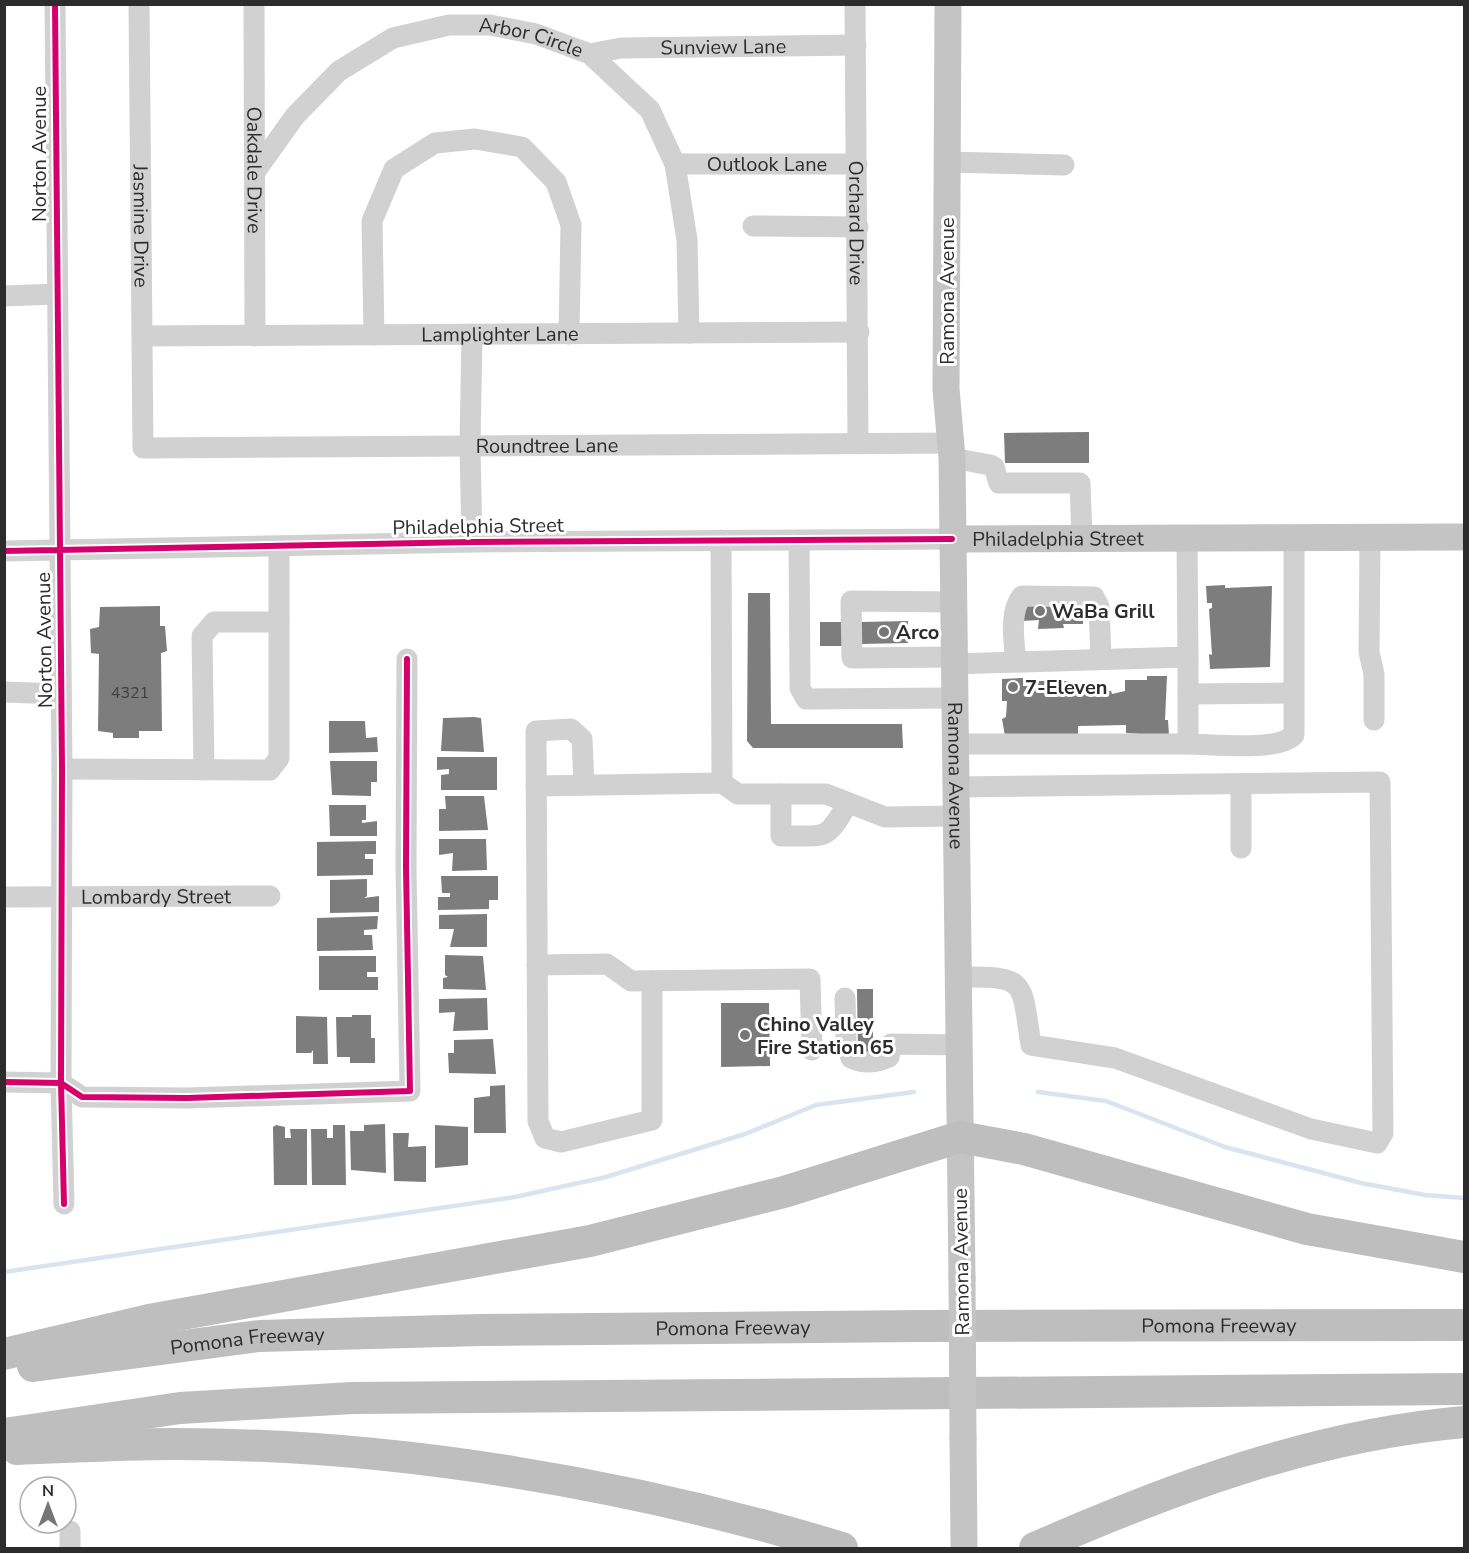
<svg xmlns="http://www.w3.org/2000/svg" width="1469" height="1553" viewBox="0 0 1469 1553" font-family="'Nunito Sans',sans-serif">
<style>
.lines{fill:none;stroke-linecap:round;stroke-linejoin:round}
.stream{stroke:#d8e4ef;stroke-width:4.5}
.building{fill:#7d7d7d}
.minor{stroke:#d1d1d1;stroke-width:21}
.major{stroke:#c4c4c4;stroke-width:27}
.highway{stroke:#bebebe;stroke-width:32}
.major-bridge{stroke:#c4c4c4;stroke-width:27}
.cycleway-casing{stroke:#fff;stroke-width:10}
.cycleway{stroke:#d6006c;stroke-width:6}
.poi-dot{fill:#767676;stroke:#fff;stroke-width:2}
.labels{text-anchor:middle;stroke-width:6;stroke-linejoin:round;paint-order:stroke}
.number-label{font-size:16px;fill:#404040}
.street-label{font-size:20px;fill:#2c2c2c;stroke:#fff}
.poi-label{font-size:20px;font-weight:bold;fill:#2c2c2c;stroke:#fff;text-anchor:start}
</style>
<rect width="100%" height="100%" fill="#fff"/>
<g class="lines">
<!-- stream -->
<path class="stream" d="M 1038,1092 L 1106,1101 L 1225,1147 L 1361,1183 L 1425,1195 L 1464,1198
M 4,1272 L 515,1197 L 606,1177 L 745,1134 L 816,1105 L 914,1092"/>
</g>
<!-- building -->
<path class="building" d="M 1089,432 L 1089,463 L 1005,463 L 1004,433 Z
M 1225,585 L 1225,588 L 1272,586 L 1270,667 L 1210,669 L 1209,654 L 1212,655 L 1209,609 L 1212,608 L 1212,603 L 1207,603 L 1206,586 Z
M 748,593 L 770,593 L 771,724 L 902,724 L 903,748 L 753,748 L 747,741 Z
M 1083,599 L 1083,624 L 1063,624 L 1064,628 L 1038,629 L 1039,620 L 1021,621 L 1021,602 Z
M 160,606 L 160,626 L 165,626 L 167,651 L 161,653 L 162,731 L 139,731 L 139,738 L 113,738 L 113,733 L 98,731 L 99,654 L 91,653 L 90,629 L 99,627 L 100,607 Z
M 908,621 L 908,643 L 860,644 L 860,622 Z
M 820,622 L 844,622 L 844,646 L 820,646 Z
M 1147,676 L 1167,676 L 1165,720 L 1168,720 L 1169,736 L 1126,733 L 1126,725 L 1078,726 L 1078,735 L 1005,736 L 1002,719 L 1006,717 L 1007,701 L 1002,701 L 1002,679 L 1023,678 L 1023,686 L 1035,686 L 1035,681 L 1071,681 L 1072,691 L 1083,694 L 1083,691 L 1111,691 L 1112,694 L 1125,691 L 1125,680 L 1147,680 Z
M 474,717 L 481,718 L 484,752 L 441,751 L 443,718 Z
M 329,721 L 365,721 L 366,738 L 377,737 L 378,752 L 329,753 Z
M 437,757 L 497,757 L 497,790 L 441,790 L 441,775 L 449,774 L 449,769 L 437,770 Z
M 330,761 L 377,761 L 377,782 L 371,782 L 371,796 L 332,795 Z
M 445,796 L 484,796 L 488,830 L 439,831 L 439,809 L 446,809 Z
M 329,805 L 366,805 L 366,820 L 362,820 L 362,823 L 377,821 L 377,836 L 330,836 Z
M 439,839 L 486,839 L 487,870 L 452,871 L 453,853 L 439,855 Z
M 376,841 L 376,854 L 365,854 L 365,859 L 373,859 L 373,875 L 317,876 L 317,842 Z
M 441,876 L 498,876 L 498,900 L 489,900 L 489,909 L 438,910 L 438,897 L 450,897 L 450,893 L 442,893 Z
M 367,879 L 367,896 L 364,898 L 379,896 L 379,912 L 330,913 L 330,880 Z
M 487,914 L 487,947 L 450,947 L 454,929 L 439,929 L 439,915 Z
M 378,916 L 377,929 L 364,930 L 364,935 L 372,935 L 373,950 L 317,951 L 317,918 Z
M 445,955 L 483,956 L 486,990 L 443,989 L 443,978 L 448,977 L 445,975 Z
M 319,956 L 376,956 L 376,972 L 367,972 L 367,977 L 378,977 L 378,990 L 319,990 Z
M 857,989 L 873,989 L 873,1056 L 858,1056 Z
M 487,998 L 488,1030 L 453,1031 L 455,1012 L 439,1013 L 439,999 Z
M 721,1003 L 769,1003 L 770,1066 L 721,1067 Z
M 352,1015 L 371,1015 L 371,1038 L 375,1038 L 375,1063 L 350,1063 L 350,1057 L 337,1057 L 336,1017 L 352,1017 Z
M 296,1016 L 327,1017 L 328,1064 L 313,1064 L 313,1050 L 311,1053 L 296,1053 Z
M 493,1039 L 496,1074 L 449,1073 L 448,1053 L 454,1053 L 454,1040 Z
M 505,1085 L 506,1133 L 474,1133 L 474,1098 L 490,1096 L 490,1086 Z
M 385,1124 L 386,1173 L 351,1170 L 350,1131 L 364,1131 L 364,1125 Z
M 276,1125 L 285,1127 L 285,1138 L 291,1138 L 290,1129 L 307,1129 L 307,1185 L 274,1185 L 273,1127 Z
M 333,1125 L 345,1125 L 346,1185 L 312,1185 L 311,1129 L 327,1129 L 327,1138 L 333,1138 Z
M 435,1125 L 468,1127 L 468,1165 L 435,1168 Z
M 393,1133 L 409,1133 L 408,1147 L 426,1146 L 426,1182 L 394,1181 Z"/>
<g class="lines">
<!-- minor -->
<g class="minor">
<path d="M 55,4 L 62,769 L 61,1083 L 64,1204"/>
<path id="s1" d="M 139,4 L 143,448 L 951,443"/>
<path id="s2" d="M 254,4 L 255,336"/>
<path id="s3" d="M 855,4 L 858,443"/>
<path id="s4" d="M 590,54 L 621,48 L 856,45"/>
<path d="M 947,162 L 1064,165"/>
<path id="s5" d="M 675,164 L 857,164"/>
<path id="s6" d="M 255,172 L 295,116 L 339,71 L 393,38 L 449,25 L 490,25 L 536,34 L 590,54 L 650,110 L 675,164 L 687,240 L 689,333"/>
<path d="M 753,226 L 858,227"/>
<path d="M 4,296 L 57,294"/>
<path d="M 472,334 L 470,446 L 472,542"/>
<path d="M 374,335 L 372,221 L 394,169 L 435,143 L 475,139 L 522,147 L 556,182 L 571,225 L 569,334"/>
<path id="s7" d="M 142,336 L 859,332"/>
<path d="M 952,458 L 990,465 L 994,467 L 999,483 L 1080,483 L 1082,539"/>
<path d="M 1370,538 L 1369,652 L 1374,674 L 1374,720"/>
<path d="M 721,540 L 722,783"/>
<path d="M 799,540 L 800,688 L 806,699 L 954,698"/>
<path d="M 4,551 L 472,542 L 952,539"/>
<path d="M 953,602 L 851,601 L 852,658 L 953,657"/>
<path d="M 1188,657 L 1188,744 C 1213,744 1277,752 1294,735 L 1294,538"/>
<path d="M 1016,662 C 1014,642 1009,611 1022,596 L 1094,597 L 1099,607 L 1101,659"/>
<path d="M 953,664 L 1188,657 L 1187,539"/>
<path d="M 4,692 L 60,694"/>
<path d="M 1188,694 L 1293,693"/>
<path d="M 955,744 L 1188,744"/>
<path d="M 62,769 L 270,770 L 279,758 L 279,547"/>
<path d="M 204,770 L 202,636 L 214,622 L 279,622"/>
<path d="M 584,785 L 582,739 L 571,729 L 536,731 L 538,1121 L 545,1138 L 561,1142 L 652,1120 L 652,981"/>
<path d="M 536,786 L 722,783 L 738,794 L 826,794 L 885,817 L 957,816"/>
<path d="M 957,787 L 1380,782 L 1383,1133 L 1377,1143 L 1311,1129 L 1115,1058 L 1031,1045 C 1021,981 1028,976 960,977"/>
<path d="M 781,794 L 781,836 C 826,835 825,843 848,803"/>
<path d="M 1241,848 L 1241,784"/>
<path id="s8" d="M 4,897 L 270,896"/>
<path d="M 537,965 L 607,964 L 631,981 L 810,979 L 812,1050"/>
<path d="M 845,998 L 846,1043 L 851,1058 C 865,1064 875,1063 889,1057 L 891,1044 L 960,1045"/>
<path d="M 4,1082 L 61,1083 L 82,1097 L 187,1098 L 410,1091 L 406,867 L 407,659"/>
<path d="M 70,1531 L 70,1548"/>
</g>
<!-- major -->
<g class="major">
<path id="s9" d="M 948,4 L 946,389 L 952,458 L 962,1279"/>
<path id="s10" d="M 952,539 L 1464,537"/>
<path d="M 963,1438 L 964,1548"/>
</g>
<!-- highway -->
<g class="highway">
<path d="M 4,1354 L 149,1320 L 590,1241 L 784,1192 L 960,1137 L 1024,1149 L 1307,1229 L 1464,1257"/>
<path id="s11" d="M 33,1366 L 259,1336 L 482,1330 L 923,1326 L 1464,1325"/>
<path d="M 4,1434 L 180,1408 L 352,1398 L 1464,1389"/>
<path d="M 17,1449 C 70,1447 123,1444 176,1444 C 397,1444 631,1484 842,1548"/>
<path d="M 1035,1548 C 1172,1488 1314,1435 1464,1422"/>
</g>
<!-- major-bridge -->
<path class="major-bridge" d="M 962,1279 L 963,1438"/>
<defs>
<path id="cycleway" d="M 55,4 L 62,769 L 61,1083 L 64,1204
M 4,551 L 472,542 L 952,539
M 4,1082 L 61,1083 L 82,1097 L 187,1098 L 410,1091 L 406,867 L 407,659"/>
</defs>
<!-- cycleway casing -->
<use href="#cycleway" class="cycleway-casing"/>
<!-- cycleway -->
<use href="#cycleway" class="cycleway"/>
</g>
<!-- markers -->
<g class="poi-dot">
<circle cx="1040" cy="611" r="6"/>
<circle cx="884" cy="632" r="6"/>
<circle cx="1013" cy="687" r="6"/>
<circle cx="745" cy="1035" r="6"/>
</g>
<g class="labels">
<!-- number labels -->
<g class="number-label">
<text x="130" y="698">4321</text>
</g>
<!-- street labels -->
<g class="street-label">
<text dy="7" stroke="none"><textPath href="#s6" startOffset="336">Arbor Circle</textPath></text>
<text dy="7" stroke="none"><textPath href="#s4" startOffset="134">Sunview Lane</textPath></text>
<text transform="translate(39 154) rotate(-90)" y="7">Norton Avenue</text>
<text dy="7" stroke="none"><textPath href="#s5" startOffset="92">Outlook Lane</textPath></text>
<text dy="7" stroke="none"><textPath href="#s2" startOffset="166">Oakdale Drive</textPath></text>
<text dy="7" stroke="none"><textPath href="#s3" startOffset="219">Orchard Drive</textPath></text>
<text dy="7" stroke="none"><textPath href="#s1" startOffset="222">Jasmine Drive</textPath></text>
<text transform="translate(947 291) rotate(-90)" y="7">Ramona Avenue</text>
<text dy="7" stroke="none"><textPath href="#s7" startOffset="358">Lamplighter Lane</textPath></text>
<text dy="7" stroke="none"><textPath href="#s1" startOffset="848">Roundtree Lane</textPath></text>
<text transform="translate(478 526) rotate(-1)" y="7">Philadelphia Street</text>
<text dy="7" stroke="none"><textPath href="#s10" startOffset="106">Philadelphia Street</textPath></text>
<text transform="translate(44 640) rotate(-91)" y="7">Norton Avenue</text>
<text dy="7" stroke="none"><textPath href="#s9" startOffset="772">Ramona Avenue</textPath></text>
<text dy="7" stroke="none"><textPath href="#s8" startOffset="152">Lombardy Street</textPath></text>
<text transform="translate(961 1262) rotate(-91)" y="7">Ramona Avenue</text>
<text dy="7" stroke="none"><textPath href="#s11" startOffset="1188">Pomona Freeway</textPath></text>
<text dy="7" stroke="none"><textPath href="#s11" startOffset="702">Pomona Freeway</textPath></text>
<text dy="7" stroke="none"><textPath href="#s11" startOffset="216">Pomona Freeway</textPath></text>
</g>
<!-- poi labels -->
<g class="poi-label">
<text x="1052" y="618">WaBa Grill</text>
<text x="896" y="639">Arco</text>
<text x="1025" y="694">7-Eleven</text>
<text x="757" y="1031">Chino Valley<tspan x="757" dy="23">Fire Station 65</tspan></text>
</g>
</g>
<!-- border -->
<rect width="1469" height="1553" fill="none" stroke="#2c2c2c" stroke-width="12"/>
<!-- north arrow -->
<g transform="translate(48 1505)"><circle r="28" fill="#ffffff" stroke="#ababab" stroke-width="1.5"/>
<path d="M0-4.5L10 22L0 15L-10 22Z" fill="#767676"/>
<text y="-9" font-size="16" font-weight="bold" text-anchor="middle" fill="#2c2c2c">N</text>
</g>
</svg>
